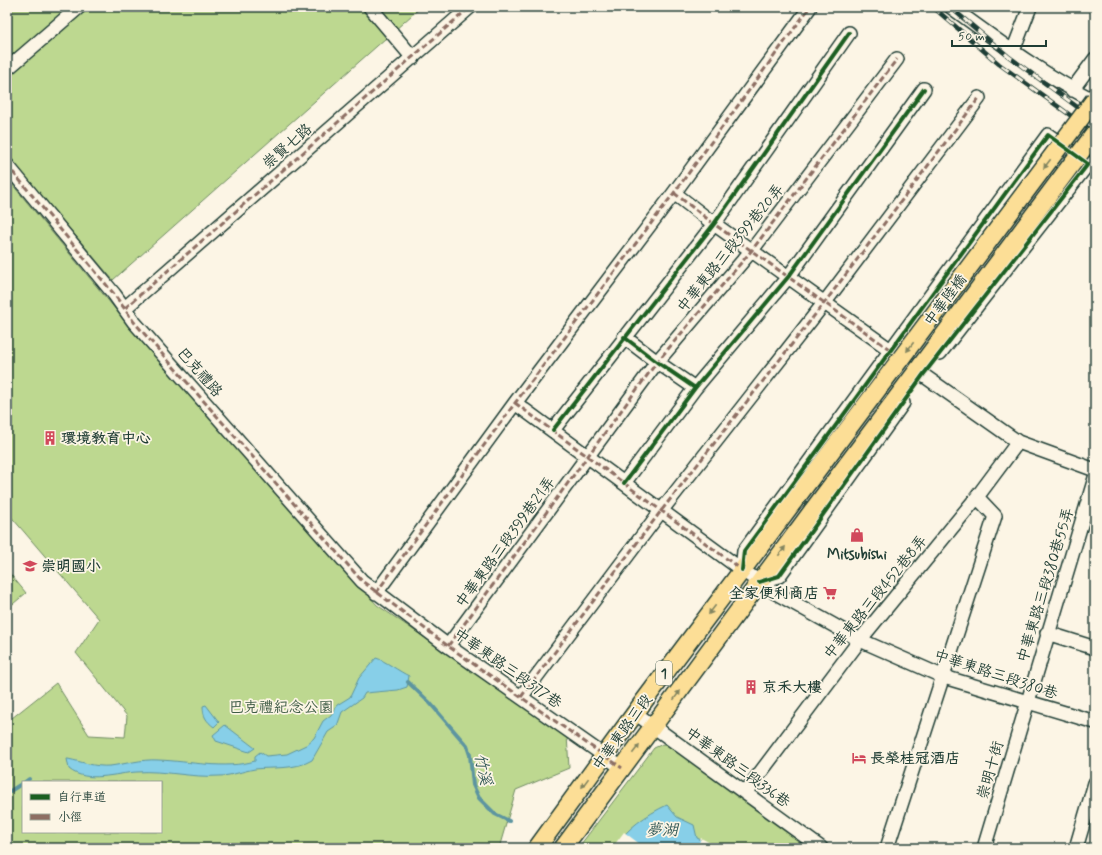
<svg xmlns="http://www.w3.org/2000/svg" width="1102" height="855" viewBox="0 0 1102 855" font-family="Mynerve,'LXGW WenKai TC',sans-serif">
<style>
.green{fill:#bdd890;stroke:#6e8a62;fill-rule:evenodd}
.water{fill:#87cfe8;stroke:#5d95a0}
.pier{fill:#fcf5e5}
.lines{fill:none;stroke-linecap:round;stroke-linejoin:round}
.stream{stroke:#5d95a0;stroke-width:4}
.minor-casing{stroke:#1f3d34;stroke-width:16}
.major-casing{stroke:#1f3d34;stroke-width:20}
.minor{stroke:#fcf5e5;stroke-width:13}
.major{stroke:#fcde96;stroke-width:17}
.rail-casing{stroke:#1f3d34;stroke-width:4.5}
.rail{stroke:#fcf5e5;stroke-width:3;stroke-dasharray:9;stroke-linecap:butt}
.major-bridge-casing{stroke:#1f3d34;stroke-width:20;stroke-linecap:butt}
.major-bridge{stroke:#fcde96;stroke-width:17}
.quiet{stroke:#8d6e63;stroke-width:3;stroke-dasharray:6 3;stroke-linecap:butt}
.cycleway-casing{stroke:#fcf5e5;stroke-width:6}
.cycleway{stroke:#1b5e20;stroke-width:4}
.oneway{fill:#828560}
.labels{text-anchor:middle;stroke-width:3.5;stroke-linejoin:round;paint-order:stroke}
.shield{fill:#fcf5e5;stroke:#617469;stroke-width:1}
.shield-label{font-size:14px;font-weight:bold;fill:#1f3d34}
.street-label{font-size:15px;fill:#1f3d34;stroke:#fcf5e5}
.poi-label{font-size:15px;font-weight:bold;fill:#1f3d34;stroke:#fcf5e5;text-anchor:start}
.park-label{font-size:15px;fill:#3f5c46;stroke:#fcf5e5}
.water-label{font-size:16px;font-style:italic;fill:#345a58;stroke:#fcf5e5}
</style>
<rect width="100%" height="100%" fill="#fcf5e5"/>
<filter id="ink" filterUnits="userSpaceOnUse"><feTurbulence type="fractalNoise" baseFrequency=".025" numOctaves="2"/><feDisplacementMap in="SourceGraphic" scale="8" xChannelSelector="R" yChannelSelector="G"/><feConvolveMatrix kernelMatrix="1 2 1 2 8 2 1 2 1" color-interpolation-filters="sRGB"/></filter>
<g filter="url(#ink)">
<!-- green -->
<path class="green" d="M 7,7 L 421,7 L 113,280 L 7,155 Z
M 7,178 L 122,317 L 377,605 L 567,735 L 569,768 L 516,790 L 499,848 L 7,848 L 7,722 L 56,683 L 89,735 L 125,737 L 127,716 L 76,653 L 99,619 L 7,512 ZM 23,782 L 161,782 L 161,832 L 23,832 Z
M 7,570 L 26,593 L 7,609 Z
M 663,744 L 673,746 L 813,848 L 578,848 L 654,748 Z"/>
<!-- water -->
<path class="water" d="M 376,658 C 384,660 400,672 409,676 L 407,687 L 398,690 L 365,693 L 362,698 L 342,712 L 337,726 L 328,732 L 312,760 C 296,770 272,767 255,769 C 243,771 231,776 219,776 C 192,778 164,770 137,772 C 116,773 87,784 69,769 L 67,759 L 68,759 C 83,762 94,767 110,766 C 126,764 141,759 158,760 C 190,761 224,770 255,761 L 255,756 L 260,752 L 266,756 L 287,754 L 306,745 L 314,738 L 323,721 L 331,715 L 337,705 L 350,697 L 359,678 Z
M 206,705 L 219,722 L 214,727 C 206,721 203,716 203,706 Z
M 225,725 L 255,748 L 249,752 L 216,741 L 213,735 Z
M 667,805 L 677,817 L 694,825 L 697,838 L 718,848 L 614,848 C 627,828 646,815 667,805 Z"/>
<!-- pier -->
<path class="pier" d="M 624,832 L 645,848 L 612,848 Z
M 701,838 L 714,845 L 718,848 L 697,848 Z"/>
<g class="lines">
<!-- stream -->
<path class="stream" d="M 408,682 L 430,703 L 467,746 L 470,755 L 473,785 L 479,798 L 495,814 L 509,821
M 25,782 L 29,779
M 7,793 L 23,783"/>
<defs>
<path id="minor" d="M 370,7 L 413,58
M 951,7 C 998,41 1044,76 1095,101
M 1013,51 L 1030,7
M 7,69 L 79,7
M 1072,90 L 1095,59
M 7,165 L 114,294 L 134,322 L 362,581 L 448,646 L 622,768
M 674,193 L 714,224 L 892,351
M 125,308 L 470,7
M 624,337 L 657,362 L 695,388
M 923,375 L 1018,442 L 1095,470
M 515,403 L 742,570 L 776,593 L 860,640 L 944,677 L 1095,722
M 553,430 L 714,224 L 849,33
M 624,483 L 695,388 L 789,276 L 924,89
M 742,570 L 744,551 L 1048,135 L 1088,164 L 940,353
M 759,582 L 779,576 L 903,403
M 376,593 L 515,403 L 674,193 L 810,7
M 1047,633 L 1095,648
M 448,646 L 657,362 L 752,250 L 897,59
M 521,697 L 661,511 L 825,302 L 979,98
M 635,713 L 821,848
M 745,793 L 860,640 L 977,497 L 1018,442
M 887,848 L 995,516 L 977,497
M 984,848 L 1095,478
M 1076,848 L 1095,783"/>
<path id="major" d="M 537,848 L 644,701 L 794,501
M 563,848 L 813,510"/>
</defs>
<!-- minor casing -->
<use href="#minor" class="minor-casing"/>
<!-- major casing -->
<use href="#major" class="major-casing"/>
<!-- minor -->
<use href="#minor" class="minor"/>
<!-- major -->
<use href="#major" class="major"/>
<defs>
<path id="rail" d="M 933,7 L 999,64 L 1095,133
M 950,7 L 1008,56 L 1095,120"/>
</defs>
<!-- rail casing -->
<use href="#rail" class="rail-casing"/>
<!-- rail -->
<use href="#rail" class="rail"/>
<defs>
<path id="major-bridge" d="M 794,501 L 1095,99
M 813,510 L 1095,133"/>
</defs>
<!-- major-bridge casing -->
<use href="#major-bridge" class="major-bridge-casing"/>
<!-- major-bridge -->
<use href="#major-bridge" class="major-bridge"/>
<!-- quiet -->
<path class="quiet" d="M 7,165 L 114,294 L 134,322 L 362,581 L 448,646 L 622,768
M 674,193 L 714,224 L 892,351
M 125,308 L 470,7
M 515,403 L 742,570
M 376,593 L 515,403 L 674,193 L 810,7
M 448,646 L 657,362 L 752,250 L 897,59
M 521,697 L 661,511 L 825,302 L 979,98"/>
<defs>
<path id="cycleway" d="M 624,337 L 657,362 L 695,388
M 553,430 L 714,224 L 849,33
M 624,483 L 695,388 L 789,276 L 924,89
M 742,570 L 744,551 L 1048,135 L 1088,164 L 923,375 L 779,576 L 759,582"/>
</defs>
<!-- cycleway casing -->
<use href="#cycleway" class="cycleway-casing"/>
<!-- cycleway -->
<use href="#cycleway" class="cycleway"/>
</g>
<!-- one-way arrows -->
<defs><path id="oneway-solid" d="M-6-.8H1V-3.2L6.5 0L1 3.2V.8H-6Z"/></defs>
<g class="oneway">
<use href="#oneway-solid" transform="translate(1047 164) rotate(127)"/>
<use href="#oneway-solid" transform="translate(910 347) rotate(127)"/>
<use href="#oneway-solid" transform="translate(782 551) rotate(-53)"/>
<use href="#oneway-solid" transform="translate(712 610) rotate(127)"/>
<use href="#oneway-solid" transform="translate(677 695) rotate(-54)"/>
<use href="#oneway-solid" transform="translate(636 749) rotate(-53)"/>
<use href="#oneway-solid" transform="translate(585 783) rotate(126)"/>
</g>
</g>
<!-- icons -->
<defs>
<symbol id="building-bare" viewBox="-9 -9 18 18"><path d="M-4-6H4V6H1V3H-1V6H-4ZM-2.5-4.3h1.7v1.8h-1.7ZM.8-4.3h1.7v1.8H.8ZM-2.5-1h1.7V.8h-1.7ZM.8-1h1.7V.8H.8Z" fill="#d1495b" stroke="#fcf5e5" stroke-width="2.5" paint-order="stroke"/></symbol>
<symbol id="shop-bare" viewBox="-9 -9 18 18"><path d="M-5-2.5h2.3a2.7 3.5 0 0 1 5.4 0H5L5.5 6h-11ZM-1.5-2.5h3a1.5 2.3 0 0 0-3 0Z" fill="#d1495b" stroke="#fcf5e5" stroke-width="2.5" paint-order="stroke"/></symbol>
<symbol id="school-bare" viewBox="-9 -9 18 18"><path d="M0-5L7-2L0 1L-7-2ZM-4 1L0 2.5L4 1V4Q0 6-4 4Z" fill="#d1495b" stroke="#fcf5e5" stroke-width="2.5" paint-order="stroke"/></symbol>
<symbol id="supermarket-bare" viewBox="-9 -9 18 18"><path d="M-6-5.5h2.5l.6 2H6L4.5 2H-2.5L-4.4-4H-6ZM-1.5 3.2a1.3 1.3 0 1 0 .1 0ZM3 3.2a1.3 1.3 0 1 0 .1 0Z" fill="#d1495b" stroke="#fcf5e5" stroke-width="2.5" paint-order="stroke"/></symbol>
<symbol id="hotel-bare" viewBox="-9 -9 18 18"><path d="M-6-4.5h1.5V1H6V5H4.5V3h-9V5H-6ZM-4 0a1.8 1.8 0 1 1 3.6 0ZM.5 0V-2.5h3Q6-2.5 6 0Z" fill="#d1495b" stroke="#fcf5e5" stroke-width="2.5" paint-order="stroke"/></symbol>
</defs>
<g fill-rule="evenodd">
<use href="#building-bare" x="40" y="428" width="20" height="20"/>
<use href="#shop-bare" x="847" y="525" width="20" height="20"/>
<use href="#school-bare" x="20" y="556" width="20" height="20"/>
<use href="#supermarket-bare" x="820" y="583" width="20" height="20"/>
<use href="#building-bare" x="741" y="677" width="20" height="20"/>
<use href="#hotel-bare" x="849" y="748" width="20" height="20"/>
</g>
<g class="labels">
<!-- shield labels -->
<rect class="shield" x="656" y="661" width="16" height="24" rx="3"/>
<g class="shield-label">
<text x="664" y="678">1</text>
</g>
<!-- street labels -->
<g class="street-label">
<text transform="translate(287 146) rotate(-41)" y="5">崇賢七路</text>
<text transform="translate(730 248) rotate(-51)" y="5">中華東路三段399巷20弄</text>
<text transform="translate(945 300) rotate(-53)" y="5">中華陸橋</text>
<text transform="translate(200 372) rotate(49)" y="5">巴克禮路</text>
<text transform="translate(505 542) rotate(-54)" y="5">中華東路三段399巷21弄</text>
<text transform="translate(1045 585) rotate(-73)" y="5">中華東路三段380巷55弄</text>
<text transform="translate(875 597) rotate(-51)" y="5">中華東路三段452巷8弄</text>
<text transform="translate(508 668) rotate(35)" y="5">中華東路三段377巷</text>
<text transform="translate(996 674) rotate(18)" y="5">中華東路三段380巷</text>
<text transform="translate(622 732) rotate(-54)" y="5">中華東路三段</text>
<text transform="translate(738 767) rotate(36)" y="5">中華東路三段336巷</text>
<text transform="translate(990 770) rotate(-74)" y="5">崇明十街</text>
</g>
<!-- poi labels -->
<g class="poi-label">
<text x="61" y="443">環境教育中心</text>
<text x="857" y="559" text-anchor="middle">Mitsubishi</text>
<text x="41" y="571">崇明國小</text>
<text x="819" y="598" text-anchor="end">全家便利商店</text>
<text x="762" y="692">京禾大樓</text>
<text x="870" y="763">長榮桂冠酒店</text>
</g>
<!-- park labels -->
<g class="park-label">
<text x="281" y="712">巴克禮紀念公園</text>
</g>
<!-- water labels -->
<g class="water-label">
<text transform="translate(484 769) rotate(78)" y="6">竹溪</text>
<text x="662" y="835">夢湖</text>
</g>
</g>
<!-- margin -->
<rect width="1102" height="855" fill="none" stroke="#fcf5e5" stroke-width="24"/>
<rect x="12" y="12" width="1078" height="831" fill="none" stroke="#1f3d34" stroke-width="1.5" filter="url(#ink)"/>
<!-- legend -->
<rect x="22" y="781" width="140" height="52" fill="#fcf5e5" stroke="#a4ab9e"/>
<rect x="30" y="794" width="20" height="6" fill="#1b5e20" stroke="#a4ab9e"/>
<text x="58" y="801" font-size="12" fill="#1f3d34">自行車道</text>
<rect x="30" y="814" width="20" height="6" fill="#8d6e63" stroke="#a4ab9e"/>
<text x="58" y="821" font-size="12" fill="#1f3d34">小徑</text>
<!-- scale -->
<path d="M952 40v6h94v-6" fill="none" stroke="#1f3d34" stroke-width="2"/>
<text x="958" y="40" font-size="12" fill="#1f3d34" stroke="#fcf5e5" stroke-width="3" paint-order="stroke">50 m</text>
</svg>
